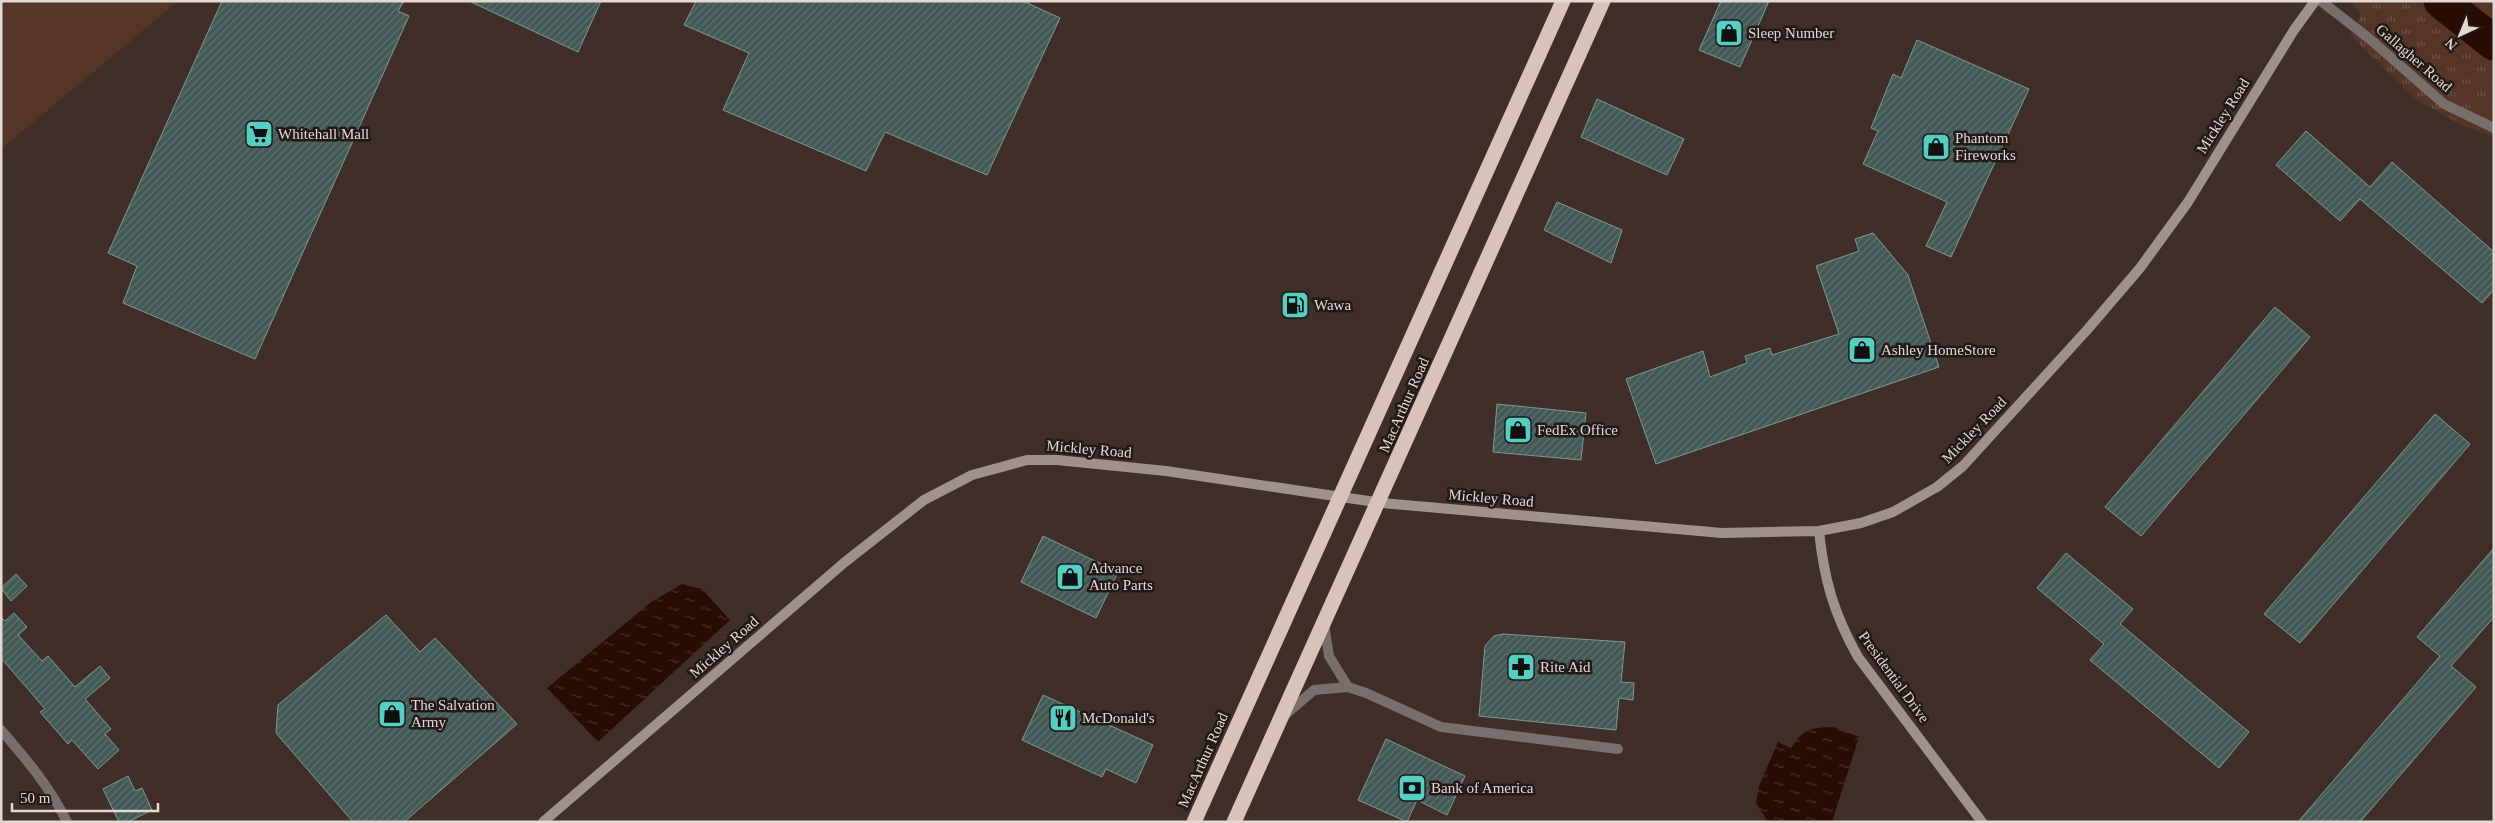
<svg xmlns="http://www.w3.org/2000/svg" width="2495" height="823" viewBox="0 0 2495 823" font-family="'Times New Roman',serif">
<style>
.grass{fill:url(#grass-tufts)}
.pitch{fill:#563529}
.water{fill:url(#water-ripples)}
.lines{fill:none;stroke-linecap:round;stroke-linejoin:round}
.river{stroke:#290d04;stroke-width:35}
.building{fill:url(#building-hatch);stroke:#7f9794}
.street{stroke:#786f6c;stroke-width:10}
.secondary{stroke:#9f918c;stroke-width:10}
.highway{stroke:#d8c2ba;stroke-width:15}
.labels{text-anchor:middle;stroke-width:5;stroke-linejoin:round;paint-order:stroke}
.poi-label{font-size:15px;fill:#e4d8d4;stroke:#211916;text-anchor:start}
.street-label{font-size:15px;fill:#e4d8d4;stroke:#211916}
</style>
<defs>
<pattern id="grass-tufts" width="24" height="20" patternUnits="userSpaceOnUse" patternTransform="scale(1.25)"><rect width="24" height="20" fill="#563529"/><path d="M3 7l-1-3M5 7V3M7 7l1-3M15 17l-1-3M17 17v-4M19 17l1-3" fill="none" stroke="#6e5247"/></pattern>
<pattern id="water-ripples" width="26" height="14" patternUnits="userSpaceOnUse" patternTransform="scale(1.25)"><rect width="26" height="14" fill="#290d04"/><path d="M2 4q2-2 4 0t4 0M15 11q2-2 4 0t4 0" fill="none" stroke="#483028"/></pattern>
<pattern id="building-hatch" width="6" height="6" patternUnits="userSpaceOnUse" patternTransform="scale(1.25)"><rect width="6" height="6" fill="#435956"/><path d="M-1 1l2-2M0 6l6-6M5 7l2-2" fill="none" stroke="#5e706d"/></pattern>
</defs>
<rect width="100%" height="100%" fill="#402f28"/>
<!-- grass -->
<path class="grass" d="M 2352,1 L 2494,1 L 2494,137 L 2462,125 L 2415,99 L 2350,35 L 2361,16 Z"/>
<!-- pitch -->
<path class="pitch" d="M 1,1 L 176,1 L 177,2 L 1,149 Z"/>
<!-- water -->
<path class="water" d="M 682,584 L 702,589 L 730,620 L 598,742 L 547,688 L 651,602 Z
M 1833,727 L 1859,737 L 1832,822 L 1768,822 L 1756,803 L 1759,786 L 1778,742 L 1791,748 C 1805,728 1808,728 1833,727 Z"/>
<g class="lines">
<!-- river -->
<path class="river" d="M 2441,1 L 2494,43"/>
</g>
<!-- building -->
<path class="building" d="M 222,1 L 404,1 L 398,11 L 409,16 L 255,359 L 123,303 L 137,266 L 108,253 Z
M 469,1 L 601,1 L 578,52 Z
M 696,1 L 1023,1 L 1060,18 L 987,175 L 885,132 L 866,171 L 723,110 L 749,53 L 684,25 Z
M 1721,1 L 1769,1 L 1740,67 L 1699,50 Z
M 1917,40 L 2029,89 L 1951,257 L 1926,246 L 1947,202 L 1863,164 L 1878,131 L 1871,128 L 1893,74 L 1901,78 Z
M 1597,99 L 1684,139 L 1667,175 L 1581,137 Z
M 2306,131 L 2370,187 L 2392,162 L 2494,252 L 2494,290 L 2482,303 L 2360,199 L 2340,221 L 2276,165 Z
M 1557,202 L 1622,230 L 1611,263 L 1544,230 Z
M 1873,233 L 1908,275 L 1939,367 L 1656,464 L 1626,379 L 1703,351 L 1710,377 L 1747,363 L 1745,356 L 1770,348 L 1772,355 L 1839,334 L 1816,266 L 1859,251 L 1855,239 Z
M 2275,307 L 2310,337 L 2141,536 L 2105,507 Z
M 1497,404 L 1586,413 L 1581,460 L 1493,452 Z
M 2435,414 L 2470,444 L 2300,643 L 2264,614 Z
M 1043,536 L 1118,572 L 1096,618 L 1021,582 Z
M 2494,548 L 2494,617 L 2451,666 L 2476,687 L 2360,822 L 2298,822 L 2440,656 L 2417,637 Z
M 2066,553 L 2133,609 L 2120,624 L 2249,732 L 2219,768 L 2090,660 L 2104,644 L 2037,588 Z
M 16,574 L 27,586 L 11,601 L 1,588 Z
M 14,613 L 27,627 L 18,635 L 42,661 L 48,656 L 75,687 L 100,666 L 110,678 L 85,699 L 111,729 L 105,734 L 119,750 L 98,769 L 72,740 L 68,744 L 40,712 L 45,709 L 1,658 L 1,617 L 5,621 Z
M 386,615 L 420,652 L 435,638 L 517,724 L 404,822 L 353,822 L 276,733 L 278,705 Z
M 1503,634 L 1625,642 L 1621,682 L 1634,683 L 1633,700 L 1619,698 L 1616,730 L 1479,716 L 1485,646 L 1494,636 Z
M 1043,695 L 1153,745 L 1136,783 L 1106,769 L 1102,777 L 1022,740 Z
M 1386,739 L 1465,776 L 1447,815 L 1417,800 L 1407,822 L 1358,800 Z
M 128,776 L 135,791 L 142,788 L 152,810 L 128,822 L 119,822 L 103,789 Z"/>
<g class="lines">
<!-- street -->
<path class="street" d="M 2321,1 L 2371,40 L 2444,104 L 2494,128
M 1324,624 L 1329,656 L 1348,687
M 1285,715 L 1314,690 L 1348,687 L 1366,693 L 1441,727 L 1618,749
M 1,730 C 26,759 50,787 67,822"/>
<!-- secondary -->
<path class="secondary" d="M 1819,531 C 1824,580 1834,614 1858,657 L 1982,822
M 543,822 L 845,562 L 924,500 L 972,475 L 1027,460 L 1057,460 L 1166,471 L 1382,503 L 1722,533 L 1819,531 L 1861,523 L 1893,512 L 1937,487 L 1963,466 L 2087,330 L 2140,268 L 2188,202 L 2294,30 L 2315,1"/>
<!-- highway -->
<path class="highway" d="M 1194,822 L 1563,1
M 1234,822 L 1603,1"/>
</g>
<!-- icons -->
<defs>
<symbol id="shop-square" viewBox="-11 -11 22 22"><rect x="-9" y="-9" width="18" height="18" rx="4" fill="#57cec2" stroke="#211916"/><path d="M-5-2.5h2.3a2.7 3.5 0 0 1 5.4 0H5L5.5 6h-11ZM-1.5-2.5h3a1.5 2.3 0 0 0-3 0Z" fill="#111"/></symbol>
<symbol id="supermarket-square" viewBox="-11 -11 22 22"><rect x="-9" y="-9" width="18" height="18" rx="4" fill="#57cec2" stroke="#211916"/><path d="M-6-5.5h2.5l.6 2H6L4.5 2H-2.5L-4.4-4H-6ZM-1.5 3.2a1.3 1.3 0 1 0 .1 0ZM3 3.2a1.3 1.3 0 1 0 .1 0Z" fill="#111"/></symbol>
<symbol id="fuel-square" viewBox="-11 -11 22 22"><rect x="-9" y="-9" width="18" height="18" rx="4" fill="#57cec2" stroke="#211916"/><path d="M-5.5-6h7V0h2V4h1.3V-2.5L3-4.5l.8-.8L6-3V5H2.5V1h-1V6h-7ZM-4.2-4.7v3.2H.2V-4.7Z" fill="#111"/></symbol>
<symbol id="pharmacy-square" viewBox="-11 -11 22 22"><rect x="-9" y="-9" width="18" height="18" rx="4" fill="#57cec2" stroke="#211916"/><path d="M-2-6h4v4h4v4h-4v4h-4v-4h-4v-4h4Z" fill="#111"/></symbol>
<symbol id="restaurant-square" viewBox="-11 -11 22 22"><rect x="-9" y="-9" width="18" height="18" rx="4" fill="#57cec2" stroke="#211916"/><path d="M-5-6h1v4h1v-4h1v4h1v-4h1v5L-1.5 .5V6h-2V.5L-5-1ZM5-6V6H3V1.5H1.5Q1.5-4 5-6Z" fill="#111"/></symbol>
<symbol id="bank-square" viewBox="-11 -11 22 22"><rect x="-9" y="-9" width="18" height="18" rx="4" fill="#57cec2" stroke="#211916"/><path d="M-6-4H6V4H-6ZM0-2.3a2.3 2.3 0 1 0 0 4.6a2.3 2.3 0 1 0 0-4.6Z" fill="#111"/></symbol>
</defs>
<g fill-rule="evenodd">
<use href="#shop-square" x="1713" y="17" width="32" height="32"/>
<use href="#supermarket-square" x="243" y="118" width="32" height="32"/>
<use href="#shop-square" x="1920" y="131" width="32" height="32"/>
<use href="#fuel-square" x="1279" y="289" width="32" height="32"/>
<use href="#shop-square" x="1846" y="334" width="32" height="32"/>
<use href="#shop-square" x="1502" y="414" width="32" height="32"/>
<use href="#shop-square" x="1054" y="561" width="32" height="32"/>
<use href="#pharmacy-square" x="1505" y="651" width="32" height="32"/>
<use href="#shop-square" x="376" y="698" width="32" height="32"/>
<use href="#restaurant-square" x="1047" y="702" width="32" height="32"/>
<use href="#bank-square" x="1396" y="772" width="32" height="32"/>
</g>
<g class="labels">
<!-- poi labels -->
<g class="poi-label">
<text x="1748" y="38">Sleep Number</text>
<text x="278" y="139">Whitehall Mall</text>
<text x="1955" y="143">Phantom<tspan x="1955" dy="17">Fireworks</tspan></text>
<text x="1314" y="310">Wawa</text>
<text x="1881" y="355">Ashley HomeStore</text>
<text x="1537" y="435">FedEx Office</text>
<text x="1089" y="573">Advance<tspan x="1089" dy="17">Auto Parts</tspan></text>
<text x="1540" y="672">Rite Aid</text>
<text x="411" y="710">The Salvation<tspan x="411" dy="17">Army</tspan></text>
<text x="1082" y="723">McDonald's</text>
<text x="1431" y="793">Bank of America</text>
</g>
<!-- street labels -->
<g class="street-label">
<text transform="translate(2414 58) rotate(41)" y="5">Gallagher Road</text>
<text transform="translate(2223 116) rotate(-58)" y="5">Mickley Road</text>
<text transform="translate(1404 405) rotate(-66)" y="5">MacArthur Road</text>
<text transform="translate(1974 430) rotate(-46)" y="5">Mickley Road</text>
<text transform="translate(1089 449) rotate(5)" y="5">Mickley Road</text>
<text transform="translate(1491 498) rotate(5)" y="5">Mickley Road</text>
<text transform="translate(724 647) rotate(-41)" y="5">Mickley Road</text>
<text transform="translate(1894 677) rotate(54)" y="5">Presidential Drive</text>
<text transform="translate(1203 760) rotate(-66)" y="5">MacArthur Road</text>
</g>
</g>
<!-- border -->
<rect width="2495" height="823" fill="none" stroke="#e4d8d4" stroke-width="5"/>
<!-- north arrow -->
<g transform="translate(2460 35) rotate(224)" stroke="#211916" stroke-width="4" paint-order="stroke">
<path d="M0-4L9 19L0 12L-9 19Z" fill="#e4d8d4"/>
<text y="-8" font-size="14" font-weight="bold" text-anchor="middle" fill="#e4d8d4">N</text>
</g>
<!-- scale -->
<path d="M12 803v8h146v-8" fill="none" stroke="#e4d8d4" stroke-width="2.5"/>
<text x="20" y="803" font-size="15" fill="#e4d8d4" stroke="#211916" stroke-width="4" paint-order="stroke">50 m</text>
</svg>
